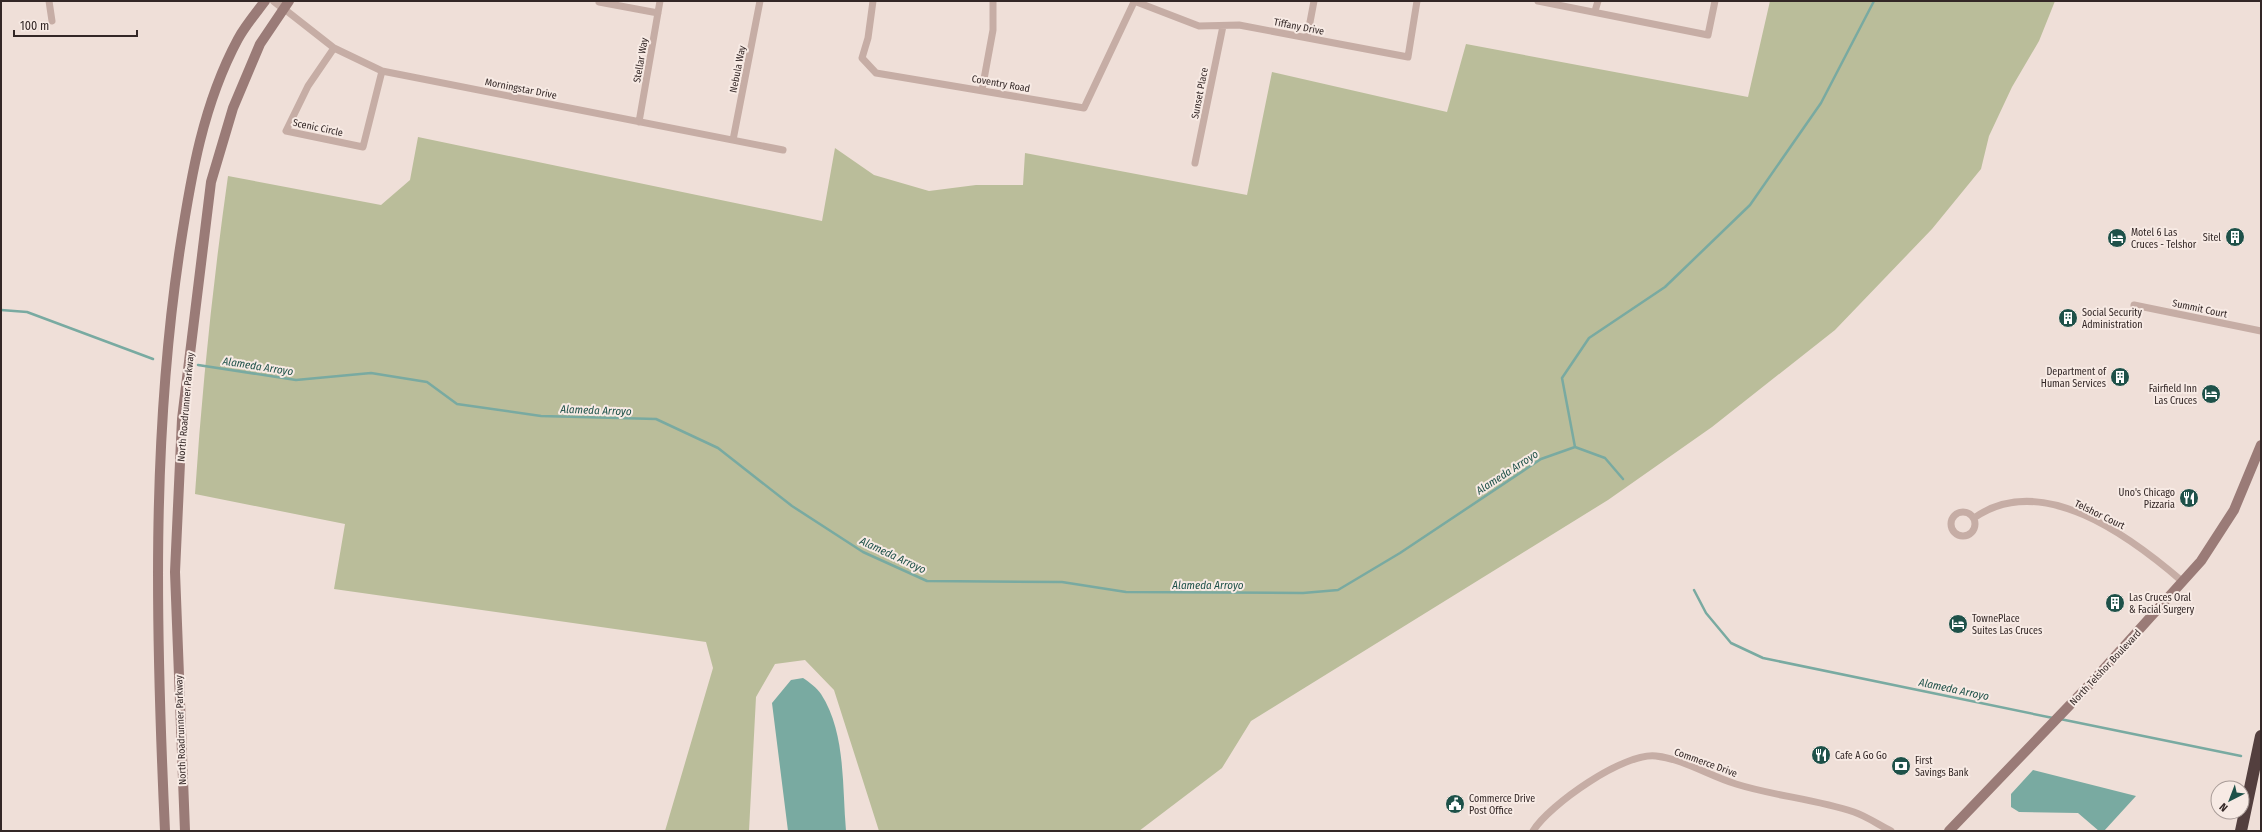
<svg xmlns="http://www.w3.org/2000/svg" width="2262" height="832" viewBox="0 0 2262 832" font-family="'Fira Sans Condensed',sans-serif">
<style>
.green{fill:#babd9a}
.water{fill:#79aaa1}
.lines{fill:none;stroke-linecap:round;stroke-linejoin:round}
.stream{stroke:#79aaa1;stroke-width:2.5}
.minor{stroke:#c6ada5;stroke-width:7}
.tertiary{stroke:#c6ada5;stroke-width:8}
.secondary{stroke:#9a7b77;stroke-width:10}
.motorway{stroke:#533f3e;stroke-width:12}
.labels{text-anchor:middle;stroke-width:4;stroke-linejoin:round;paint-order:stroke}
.street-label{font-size:10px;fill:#332726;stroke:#f7eae4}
.poi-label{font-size:10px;fill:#332726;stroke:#f7eae4;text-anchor:start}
.water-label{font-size:11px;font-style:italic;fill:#1e5149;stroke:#f7eae4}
</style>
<rect width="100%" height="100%" fill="#efdfd8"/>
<!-- green -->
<path class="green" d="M 1770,1 L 2055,1 L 2039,41 L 2012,87 L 1989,136 L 1981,169 L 1932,229 L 1835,330 L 1712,427 L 1608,500 L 1251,721 L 1222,768 L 1139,831 L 879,831 L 834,690 L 805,660 L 775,664 L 756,697 L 749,831 L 665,831 L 713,668 L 706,642 L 334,589 L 345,524 L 195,494 C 202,387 213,282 228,176 L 381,205 L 410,180 L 418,137 L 822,221 L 835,148 L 874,175 L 929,191 L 976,185 L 1023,185 L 1025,153 L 1247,195 L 1272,72 L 1447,112 L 1466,44 L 1748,97 Z"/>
<!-- water -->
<path class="water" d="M 803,678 C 809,682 817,688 821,694 C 846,733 842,786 846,831 L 788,831 L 772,703 L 791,680 Z
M 2033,770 L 2136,796 L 2104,831 L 2099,831 L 2078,813 L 2019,812 L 2011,807 L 2011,794 Z"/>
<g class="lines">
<!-- stream -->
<path class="stream" d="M 1,310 L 27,312 L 153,359
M 198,365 L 296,380 L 371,373 L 427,382 L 457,404 L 541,416 L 656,419 L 718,448 L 792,506 L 863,552 L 927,581 L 1062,582 L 1126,592 L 1303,593 L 1338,590 L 1400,553 L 1541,459 L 1575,447 L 1605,458 L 1623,479
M 1575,447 L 1562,378 L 1589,338 L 1665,287 L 1750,205 L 1821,103 L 1874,1
M 1694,590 L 1706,613 L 1731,643 L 1763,658 L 2053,718
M 2060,719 L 2241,756"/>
<!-- minor -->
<path class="minor" d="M 49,1 L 52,21
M 873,1 L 868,38 L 862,58 L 876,73 L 1084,108 L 1134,2
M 1134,1 L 1199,26 L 1239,25 L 1408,57 L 1417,1
M 1538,1 L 1708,35 L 1715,1
M 599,2 L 658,13
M 283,8 L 334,48 L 382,71 L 783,150
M 1595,11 L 1598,1
M 1307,38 L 1314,1
M 334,48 L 308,86 L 286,131 L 363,147 L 382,71
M 982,90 L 993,30 L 993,1
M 639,122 L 660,1
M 733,140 L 760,1
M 1195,163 L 1223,26
M 2134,305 L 2261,331
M1951 524a12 12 0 1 1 24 0a12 12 0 1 1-24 0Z
M 1974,518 C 2042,470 2131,537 2183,582
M 1533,831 C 1549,805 1624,752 1656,756 C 1684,759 1709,776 1736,784 C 1774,796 1815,799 1854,812 C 1866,816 1879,825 1891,831"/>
<!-- tertiary -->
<path class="tertiary" d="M 274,1 L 283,8"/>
<!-- secondary -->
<path class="secondary" d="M 165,831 C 156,637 151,440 180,248 C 191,176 203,104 238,39 C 245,26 256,13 265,1
M 185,831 L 175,572 L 182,419 L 211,182 L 233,108 L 260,44 L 289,1
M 1949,831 L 2091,683 L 2201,561 L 2234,510 L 2261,445"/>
<!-- motorway -->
<path class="motorway" d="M 2241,831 L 2261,736"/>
</g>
<!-- icons -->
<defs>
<symbol id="building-disc" viewBox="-11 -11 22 22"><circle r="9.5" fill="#1e5149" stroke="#f7eae4"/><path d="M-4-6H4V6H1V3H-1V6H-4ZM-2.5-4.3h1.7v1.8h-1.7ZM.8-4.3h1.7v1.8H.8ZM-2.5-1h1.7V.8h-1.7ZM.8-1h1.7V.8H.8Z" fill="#fff"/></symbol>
<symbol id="hotel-disc" viewBox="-11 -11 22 22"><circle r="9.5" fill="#1e5149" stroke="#f7eae4"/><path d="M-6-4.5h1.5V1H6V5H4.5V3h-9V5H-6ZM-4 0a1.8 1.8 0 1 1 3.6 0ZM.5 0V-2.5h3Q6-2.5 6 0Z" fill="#fff"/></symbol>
<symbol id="restaurant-disc" viewBox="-11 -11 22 22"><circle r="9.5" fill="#1e5149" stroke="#f7eae4"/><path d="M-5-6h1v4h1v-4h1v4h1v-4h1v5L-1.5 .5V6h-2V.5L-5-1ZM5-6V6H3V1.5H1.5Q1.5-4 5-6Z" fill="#fff"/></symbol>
<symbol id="bank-disc" viewBox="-11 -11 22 22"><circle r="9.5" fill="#1e5149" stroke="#f7eae4"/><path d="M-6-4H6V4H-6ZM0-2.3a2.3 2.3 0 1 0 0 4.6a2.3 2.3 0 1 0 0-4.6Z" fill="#fff"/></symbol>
<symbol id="civic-disc" viewBox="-11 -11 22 22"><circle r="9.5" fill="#1e5149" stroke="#f7eae4"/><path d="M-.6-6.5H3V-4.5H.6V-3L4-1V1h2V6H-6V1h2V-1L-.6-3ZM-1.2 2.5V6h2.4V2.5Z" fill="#fff"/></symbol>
</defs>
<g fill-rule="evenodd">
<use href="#building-disc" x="2224" y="226" width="22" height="22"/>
<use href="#hotel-disc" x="2106" y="227" width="22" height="22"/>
<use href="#building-disc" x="2057" y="307" width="22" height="22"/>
<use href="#building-disc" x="2109" y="366" width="22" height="22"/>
<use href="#hotel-disc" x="2200" y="383" width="22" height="22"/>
<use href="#restaurant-disc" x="2178" y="487" width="22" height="22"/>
<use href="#building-disc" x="2104" y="592" width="22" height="22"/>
<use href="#hotel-disc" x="1947" y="613" width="22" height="22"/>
<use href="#restaurant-disc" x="1810" y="744" width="22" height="22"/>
<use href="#bank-disc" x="1890" y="755" width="22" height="22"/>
<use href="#civic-disc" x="1444" y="793" width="22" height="22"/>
</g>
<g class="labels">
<!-- street labels -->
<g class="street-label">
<text transform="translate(1299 26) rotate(11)" y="4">Tiffany Drive</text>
<text transform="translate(640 60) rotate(-80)" y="4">Stellar Way</text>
<text transform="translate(737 69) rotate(-79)" y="4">Nebula Way</text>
<text transform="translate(1001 83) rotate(10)" y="4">Coventry Road</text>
<text transform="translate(521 88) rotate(11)" y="4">Morningstar Drive</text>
<text transform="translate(1199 93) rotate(-79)" y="4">Sunset Place</text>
<text transform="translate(318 127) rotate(12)" y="4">Scenic Circle</text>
<text transform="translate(2200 308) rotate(12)" y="4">Summit Court</text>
<text transform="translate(185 407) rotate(-85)" y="4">North Roadrunner Parkway</text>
<text transform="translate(2100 514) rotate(26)" y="4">Telshor Court</text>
<text transform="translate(2105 667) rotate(-47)" y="4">North Telshor Boulevard</text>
<text transform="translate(180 730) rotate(-92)" y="4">North Roadrunner Parkway</text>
<text transform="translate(1706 762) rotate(20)" y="4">Commerce Drive</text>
</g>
<!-- poi labels -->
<g class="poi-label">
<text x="2131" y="236">Motel 6 Las<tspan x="2131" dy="12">Cruces - Telshor</tspan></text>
<text x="2221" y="241" text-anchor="end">Sitel</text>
<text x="2082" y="316">Social Security<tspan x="2082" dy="12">Administration</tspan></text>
<text x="2106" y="375" text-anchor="end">Department of<tspan x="2106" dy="12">Human Services</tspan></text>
<text x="2197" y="392" text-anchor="end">Fairfield Inn<tspan x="2197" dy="12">Las Cruces</tspan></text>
<text x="2175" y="496" text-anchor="end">Uno's Chicago<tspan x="2175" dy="12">Pizzaria</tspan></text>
<text x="2129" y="601">Las Cruces Oral<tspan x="2129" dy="12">&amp; Facial Surgery</tspan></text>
<text x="1972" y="622">TownePlace<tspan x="1972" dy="12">Suites Las Cruces</tspan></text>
<text x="1835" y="759">Cafe A Go Go</text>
<text x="1915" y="764">First<tspan x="1915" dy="12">Savings Bank</tspan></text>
<text x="1469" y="802">Commerce Drive<tspan x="1469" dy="12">Post Office</tspan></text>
</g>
<!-- water labels -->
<g class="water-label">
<text transform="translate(258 366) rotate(9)" y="4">Alameda Arroyo</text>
<text transform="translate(596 410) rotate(2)" y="4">Alameda Arroyo</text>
<text transform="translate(1507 472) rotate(-33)" y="4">Alameda Arroyo</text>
<text transform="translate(893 555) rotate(25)" y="4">Alameda Arroyo</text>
<text x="1208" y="589">Alameda Arroyo</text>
<text transform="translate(1954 689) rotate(12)" y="4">Alameda Arroyo</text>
</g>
</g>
<!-- border -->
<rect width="2262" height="832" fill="none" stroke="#332726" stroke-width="4"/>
<!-- north arrow -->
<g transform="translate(2230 800) rotate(222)"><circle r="19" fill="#f7eae4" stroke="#a99c98"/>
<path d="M0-3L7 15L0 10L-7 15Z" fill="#1e5149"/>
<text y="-6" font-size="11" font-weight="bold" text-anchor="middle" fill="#332726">N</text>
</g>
<!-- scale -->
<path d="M14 30v6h123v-6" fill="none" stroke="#332726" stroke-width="2"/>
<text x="20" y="30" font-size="12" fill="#332726" stroke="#f7eae4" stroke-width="3" paint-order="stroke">100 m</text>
</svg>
